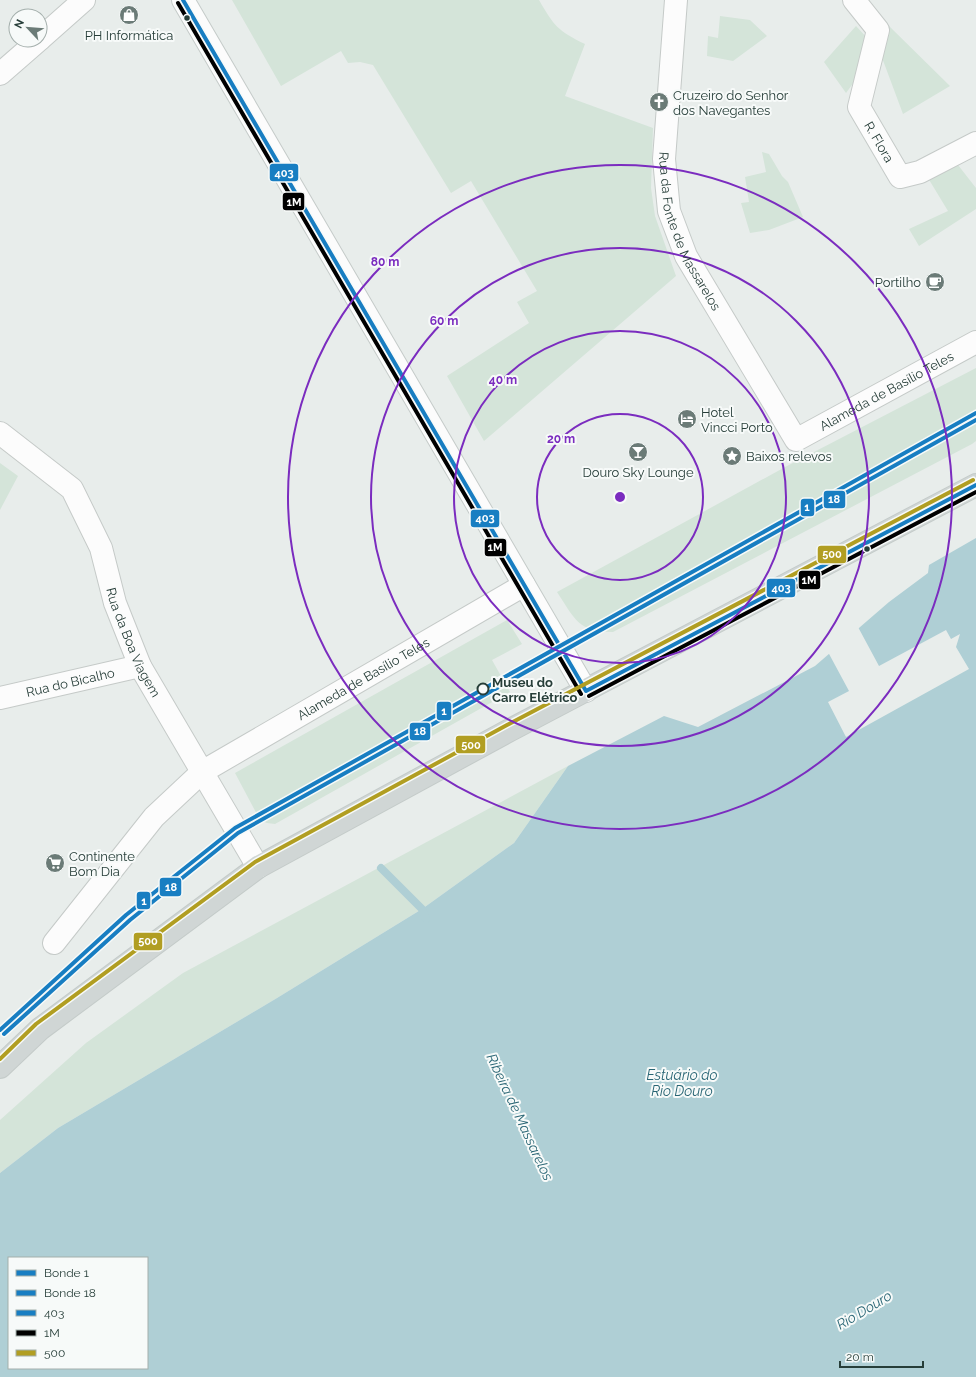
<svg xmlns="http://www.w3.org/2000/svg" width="976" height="1377" viewBox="0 0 976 1377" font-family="Raleway,sans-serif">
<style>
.green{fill:#d4e4d9}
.water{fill:#afcfd5;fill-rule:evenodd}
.pier{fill:#e8edeb}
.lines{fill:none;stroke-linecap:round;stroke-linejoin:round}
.stream{stroke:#afcfd5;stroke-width:8}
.minor-casing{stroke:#c5cac8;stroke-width:24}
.secondary-casing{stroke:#c5cbc9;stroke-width:24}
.primary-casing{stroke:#c4cbc9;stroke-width:24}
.minor{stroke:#fcfcfc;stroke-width:22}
.secondary{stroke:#fcfcfc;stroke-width:22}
.primary{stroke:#d0d6d5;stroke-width:22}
.bus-1-casing{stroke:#f7faf9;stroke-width:7}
.bus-2-casing{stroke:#f7faf9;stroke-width:7}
.bus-3-casing{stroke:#f7faf9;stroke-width:7}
.bus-1{stroke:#187ec2;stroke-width:4}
.bus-2{stroke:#000;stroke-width:4}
.bus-3{stroke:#b19e22;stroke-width:4}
.tram-1-casing{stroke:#f7faf9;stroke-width:7}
.tram-2-casing{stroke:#f7faf9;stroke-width:7}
.tram-1{stroke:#187ec2;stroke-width:4}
.tram-2{stroke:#187ec2;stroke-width:4}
.ring{fill:none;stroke:#7b2cbf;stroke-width:2}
.bus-dot{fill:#273e39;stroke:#f7faf9;stroke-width:1.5}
.stop-dot{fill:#f7faf9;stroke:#273e39;stroke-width:2}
.labels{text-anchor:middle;stroke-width:4;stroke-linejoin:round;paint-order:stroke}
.poi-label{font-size:13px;fill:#273e39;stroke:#f7faf9;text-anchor:start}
.street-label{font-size:13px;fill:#273e39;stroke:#f7faf9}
.stop-label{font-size:13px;font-weight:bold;fill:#273e39;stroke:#f7faf9;text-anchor:start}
.water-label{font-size:14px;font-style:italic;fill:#286574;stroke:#f7faf9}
.centre{fill:#7b2cbf;stroke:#f7faf9;stroke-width:2}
.ring-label{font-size:12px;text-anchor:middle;font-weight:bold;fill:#7b2cbf;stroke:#f7faf9;stroke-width:4;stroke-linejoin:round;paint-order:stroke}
.line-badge{stroke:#f7faf9;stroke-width:1.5}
.badge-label{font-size:11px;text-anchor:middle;font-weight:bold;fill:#fff}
</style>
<rect width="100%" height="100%" fill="#e8edeb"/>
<!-- green -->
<path class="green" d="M 232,0 L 539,0 C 554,26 558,31 585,44 L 565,96 L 653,128 L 651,188 L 655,216 L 676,276 L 484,441 L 447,376 L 529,323 L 517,302 L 537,291 L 471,181 L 451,193 L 373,65 L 360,62 L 348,63 L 341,51 L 281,86 Z
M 720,16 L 750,20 L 767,36 L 733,61 L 707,56 L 708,36 L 718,38 Z
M 888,25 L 950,86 L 903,114 L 881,55 Z
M 856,26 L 869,40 L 857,78 L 846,93 L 824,62 Z
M 762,152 L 769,154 L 782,176 L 788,182 L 803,217 L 769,230 L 750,233 L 741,203 L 749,202 L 745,177 L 766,172 Z
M 958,165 L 976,188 L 976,209 L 919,246 L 909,229 L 948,211 L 928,178 Z
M 976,368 L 976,441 L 972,444 L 613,632 C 578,632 575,619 557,592 L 787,466 Z
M 0,463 L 18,476 L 0,510 Z
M 507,620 L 522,644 L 492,660 L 510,692 L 275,824 L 267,823 L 260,820 L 235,773 Z
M 568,766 L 514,843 L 422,909 L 277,998 L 58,1128 L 0,1173 L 0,1120 L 86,1043 L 183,973 Z"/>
<!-- water -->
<path class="water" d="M 976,538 L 976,1377 L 0,1377 L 0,1173 L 58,1128 L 277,998 L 422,909 L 514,843 L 568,766 L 664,716 L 698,727 L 815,666 L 889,602 L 928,573 L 929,565 ZM 9,1258 L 147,1258 L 147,1368 L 9,1368 Z"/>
<!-- pier -->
<path class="pier" d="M 858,627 L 879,666 L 946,630 L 951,639 L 960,634 L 956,647 L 969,669 L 846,737 L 828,702 L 849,691 L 828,652 Z"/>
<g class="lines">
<!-- stream -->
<path class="stream" d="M 381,868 L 422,909 L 426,919"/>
<defs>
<g id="minor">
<path id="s1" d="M 676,0 L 664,159 L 669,211 L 686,256 L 796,440 L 976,342"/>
<path id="s2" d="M 854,0 L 878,30 L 859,107 L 900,177 L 920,172 L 976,143"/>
<path d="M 40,39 L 84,0"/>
<path d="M 0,74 L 39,40"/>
<path id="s3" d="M 0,433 L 72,489 L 101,548 L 115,603 L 140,666 L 258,867"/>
<path id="s4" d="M 0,698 L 140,666"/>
<path id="s5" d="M 54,943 L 154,817 L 202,772 L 524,585"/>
</g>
<path id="secondary" d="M 183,0 L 586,691"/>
<path id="primary" d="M 0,1067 L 40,1029 L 258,867 L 510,730 L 976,485"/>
</defs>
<!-- minor casing -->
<use href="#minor" class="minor-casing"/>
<!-- secondary casing -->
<use href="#secondary" class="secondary-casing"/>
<!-- primary casing -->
<use href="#primary" class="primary-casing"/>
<!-- minor -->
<use href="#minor" class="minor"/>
<!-- secondary -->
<use href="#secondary" class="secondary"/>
<!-- primary -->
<use href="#primary" class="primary"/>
<defs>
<path id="bus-1" d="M 183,0 L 586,691
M 586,691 L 976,485"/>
<path id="bus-2" d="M 178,3 L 581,694
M 589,696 L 976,492"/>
<path id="bus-3" d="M 0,1059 L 36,1024 L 255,862 L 507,725 L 973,480"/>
</defs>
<!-- bus-1 casing -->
<use href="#bus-1" class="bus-1-casing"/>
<!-- bus-2 casing -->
<use href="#bus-2" class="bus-2-casing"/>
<!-- bus-3 casing -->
<use href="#bus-3" class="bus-3-casing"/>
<!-- bus-1 -->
<use href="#bus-1" class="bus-1"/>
<!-- bus-2 -->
<use href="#bus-2" class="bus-2"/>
<!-- bus-3 -->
<use href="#bus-3" class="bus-3"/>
<defs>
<path id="tram-1" d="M 0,1030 L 126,915 L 235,828 L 976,413"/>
<path id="tram-2" d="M 4,1034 L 130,920 L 238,833 L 976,420"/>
</defs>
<!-- tram-1 casing -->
<use href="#tram-1" class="tram-1-casing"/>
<!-- tram-2 casing -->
<use href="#tram-2" class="tram-2-casing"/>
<!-- tram-1 -->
<use href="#tram-1" class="tram-1"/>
<!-- tram-2 -->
<use href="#tram-2" class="tram-2"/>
</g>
<!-- distance rings -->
<g class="ring">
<circle cx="620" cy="497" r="83"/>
<circle cx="620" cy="497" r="166"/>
<circle cx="620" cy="497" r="249"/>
<circle cx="620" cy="497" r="332"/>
</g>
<!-- icons -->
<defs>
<symbol id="shop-disc" viewBox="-11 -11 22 22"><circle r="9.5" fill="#6b7b77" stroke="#f7faf9"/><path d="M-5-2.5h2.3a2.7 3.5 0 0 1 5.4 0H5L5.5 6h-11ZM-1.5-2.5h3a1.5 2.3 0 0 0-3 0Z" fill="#fff"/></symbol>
<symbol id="church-disc" viewBox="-11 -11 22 22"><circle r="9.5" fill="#6b7b77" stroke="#f7faf9"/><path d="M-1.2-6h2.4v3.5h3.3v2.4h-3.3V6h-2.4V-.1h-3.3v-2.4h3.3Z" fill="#fff"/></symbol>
<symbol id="cafe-disc" viewBox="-11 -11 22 22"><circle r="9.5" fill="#6b7b77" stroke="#f7faf9"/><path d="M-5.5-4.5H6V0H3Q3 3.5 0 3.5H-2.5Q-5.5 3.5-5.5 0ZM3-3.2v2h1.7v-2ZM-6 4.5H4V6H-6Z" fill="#fff"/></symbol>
<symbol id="hotel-disc" viewBox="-11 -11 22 22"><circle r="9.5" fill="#6b7b77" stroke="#f7faf9"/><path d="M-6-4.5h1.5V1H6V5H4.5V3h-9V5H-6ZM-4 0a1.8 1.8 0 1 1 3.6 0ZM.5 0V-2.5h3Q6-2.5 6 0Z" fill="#fff"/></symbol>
<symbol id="bar-disc" viewBox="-11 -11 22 22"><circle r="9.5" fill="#6b7b77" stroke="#f7faf9"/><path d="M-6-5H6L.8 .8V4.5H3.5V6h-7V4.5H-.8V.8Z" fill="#fff"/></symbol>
<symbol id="sight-disc" viewBox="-11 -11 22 22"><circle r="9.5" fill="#6b7b77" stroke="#f7faf9"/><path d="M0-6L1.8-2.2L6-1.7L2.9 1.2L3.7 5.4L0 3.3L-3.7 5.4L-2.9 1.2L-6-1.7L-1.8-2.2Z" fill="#fff"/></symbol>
<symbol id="supermarket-disc" viewBox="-11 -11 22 22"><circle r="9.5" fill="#6b7b77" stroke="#f7faf9"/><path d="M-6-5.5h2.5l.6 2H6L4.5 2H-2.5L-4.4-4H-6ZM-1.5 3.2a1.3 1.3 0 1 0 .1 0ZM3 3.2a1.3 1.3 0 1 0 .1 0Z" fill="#fff"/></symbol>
</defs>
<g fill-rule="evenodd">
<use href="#shop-disc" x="118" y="4" width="22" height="22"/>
<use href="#church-disc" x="648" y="91" width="22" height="22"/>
<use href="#cafe-disc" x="924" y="271" width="22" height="22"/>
<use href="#hotel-disc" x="676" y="408" width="22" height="22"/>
<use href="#bar-disc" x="627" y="441" width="22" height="22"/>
<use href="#sight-disc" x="721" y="445" width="22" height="22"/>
<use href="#supermarket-disc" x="44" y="852" width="22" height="22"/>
</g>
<!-- markers -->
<g class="bus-dot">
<circle cx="187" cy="18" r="3.5"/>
<circle cx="867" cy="549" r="3.5"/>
</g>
<circle class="stop-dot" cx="483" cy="689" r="5.5"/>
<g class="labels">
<!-- poi labels -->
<g class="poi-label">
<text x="129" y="40" text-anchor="middle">PH Informática</text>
<text x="673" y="100">Cruzeiro do Senhor<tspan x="673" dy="15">dos Navegantes</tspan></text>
<text x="921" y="287" text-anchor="end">Portilho</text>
<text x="701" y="417">Hotel<tspan x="701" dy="15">Vincci Porto</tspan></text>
<text x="746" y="461">Baixos relevos</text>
<text x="638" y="477" text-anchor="middle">Douro Sky Lounge</text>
<text x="69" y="861">Continente<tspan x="69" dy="15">Bom Dia</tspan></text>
</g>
<!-- street labels -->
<g class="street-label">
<text dy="5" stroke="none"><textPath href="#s2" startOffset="158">R. Flora</textPath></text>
<text dy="5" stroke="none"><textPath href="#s1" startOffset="237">Rua da Fonte de Massarelos</textPath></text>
<text dy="5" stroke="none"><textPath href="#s1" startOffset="577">Alameda de Basílio Teles</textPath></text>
<text dy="5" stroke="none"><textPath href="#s3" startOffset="257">Rua da Boa Viagem</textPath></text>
<text dy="5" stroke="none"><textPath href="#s5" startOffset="413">Alameda de Basílio Teles</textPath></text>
<text dy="5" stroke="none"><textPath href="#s4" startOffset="72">Rua do Bicalho</textPath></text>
</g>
<!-- stop labels -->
<g class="stop-label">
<text x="492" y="687">Museu do<tspan x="492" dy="15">Carro Elétrico</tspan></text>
</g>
<!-- water labels -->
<g class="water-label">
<text x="682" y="1080">Estuário do<tspan x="682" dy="16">Rio Douro</tspan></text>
<text transform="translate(520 1117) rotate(65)" y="5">Ribeira de Massarelos</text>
<text transform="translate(864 1310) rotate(-31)" y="5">Rio Douro</text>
</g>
</g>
<circle cx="620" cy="497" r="6" class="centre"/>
<g class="ring-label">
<text x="385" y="266">80 m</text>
<text x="444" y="325">60 m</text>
<text x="503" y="384">40 m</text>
<text x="561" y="443">20 m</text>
</g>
<g class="line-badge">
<rect x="269" y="163" width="30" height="19" rx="4" fill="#187ec2"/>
<rect x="282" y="192" width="23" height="19" rx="4" fill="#000"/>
<rect x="823" y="490" width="23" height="19" rx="4" fill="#187ec2"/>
<rect x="800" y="498" width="15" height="19" rx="4" fill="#187ec2"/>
<rect x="470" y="509" width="30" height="19" rx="4" fill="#187ec2"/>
<rect x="484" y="538" width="23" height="19" rx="4" fill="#000"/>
<rect x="817" y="545" width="30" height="19" rx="4" fill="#b19e22"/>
<rect x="798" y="570" width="23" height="20" rx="4" fill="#000"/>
<rect x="766" y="578" width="30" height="20" rx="4" fill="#187ec2"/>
<rect x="436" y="701" width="16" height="20" rx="4" fill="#187ec2"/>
<rect x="409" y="722" width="22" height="19" rx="4" fill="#187ec2"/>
<rect x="455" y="735" width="31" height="19" rx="4" fill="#b19e22"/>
<rect x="159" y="877" width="23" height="20" rx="4" fill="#187ec2"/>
<rect x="136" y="891" width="15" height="19" rx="4" fill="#187ec2"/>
<rect x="133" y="932" width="30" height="19" rx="4" fill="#b19e22"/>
</g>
<g class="badge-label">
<text x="284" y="177">403</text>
<text x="294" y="206">1M</text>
<text x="834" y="503">18</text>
<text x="807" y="511">1</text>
<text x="485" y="522">403</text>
<text x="495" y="551">1M</text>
<text x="832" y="558">500</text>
<text x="809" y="584">1M</text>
<text x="781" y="592">403</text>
<text x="444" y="715">1</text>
<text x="420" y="735">18</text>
<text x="471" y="749">500</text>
<text x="171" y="891">18</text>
<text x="144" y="905">1</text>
<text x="148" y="945">500</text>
</g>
<!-- legend -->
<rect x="8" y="1257" width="140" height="112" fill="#f7faf9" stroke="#a4afac"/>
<rect x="16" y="1270" width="20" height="6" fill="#187ec2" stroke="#a4afac"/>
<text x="44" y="1277" font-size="12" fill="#273e39">Bonde 1</text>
<rect x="16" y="1290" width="20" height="6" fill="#187ec2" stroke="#a4afac"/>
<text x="44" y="1297" font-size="12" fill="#273e39">Bonde 18</text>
<rect x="16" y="1310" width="20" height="6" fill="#187ec2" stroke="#a4afac"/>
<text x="44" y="1317" font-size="12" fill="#273e39">403</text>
<rect x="16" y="1330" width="20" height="6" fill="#000000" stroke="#a4afac"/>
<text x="44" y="1337" font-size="12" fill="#273e39">1M</text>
<rect x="16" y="1350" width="20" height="6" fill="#b19e22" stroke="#a4afac"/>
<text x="44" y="1357" font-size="12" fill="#273e39">500</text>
<!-- north arrow -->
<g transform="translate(28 28) rotate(296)"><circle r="19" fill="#f7faf9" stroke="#a4afac"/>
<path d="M0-3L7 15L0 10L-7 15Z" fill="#6b7b77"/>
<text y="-6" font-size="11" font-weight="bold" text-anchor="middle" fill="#273e39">N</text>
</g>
<!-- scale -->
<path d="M840 1361v6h83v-6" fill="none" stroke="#273e39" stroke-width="2"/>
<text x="846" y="1361" font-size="12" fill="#273e39" stroke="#f7faf9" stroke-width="3" paint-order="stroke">20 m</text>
</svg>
